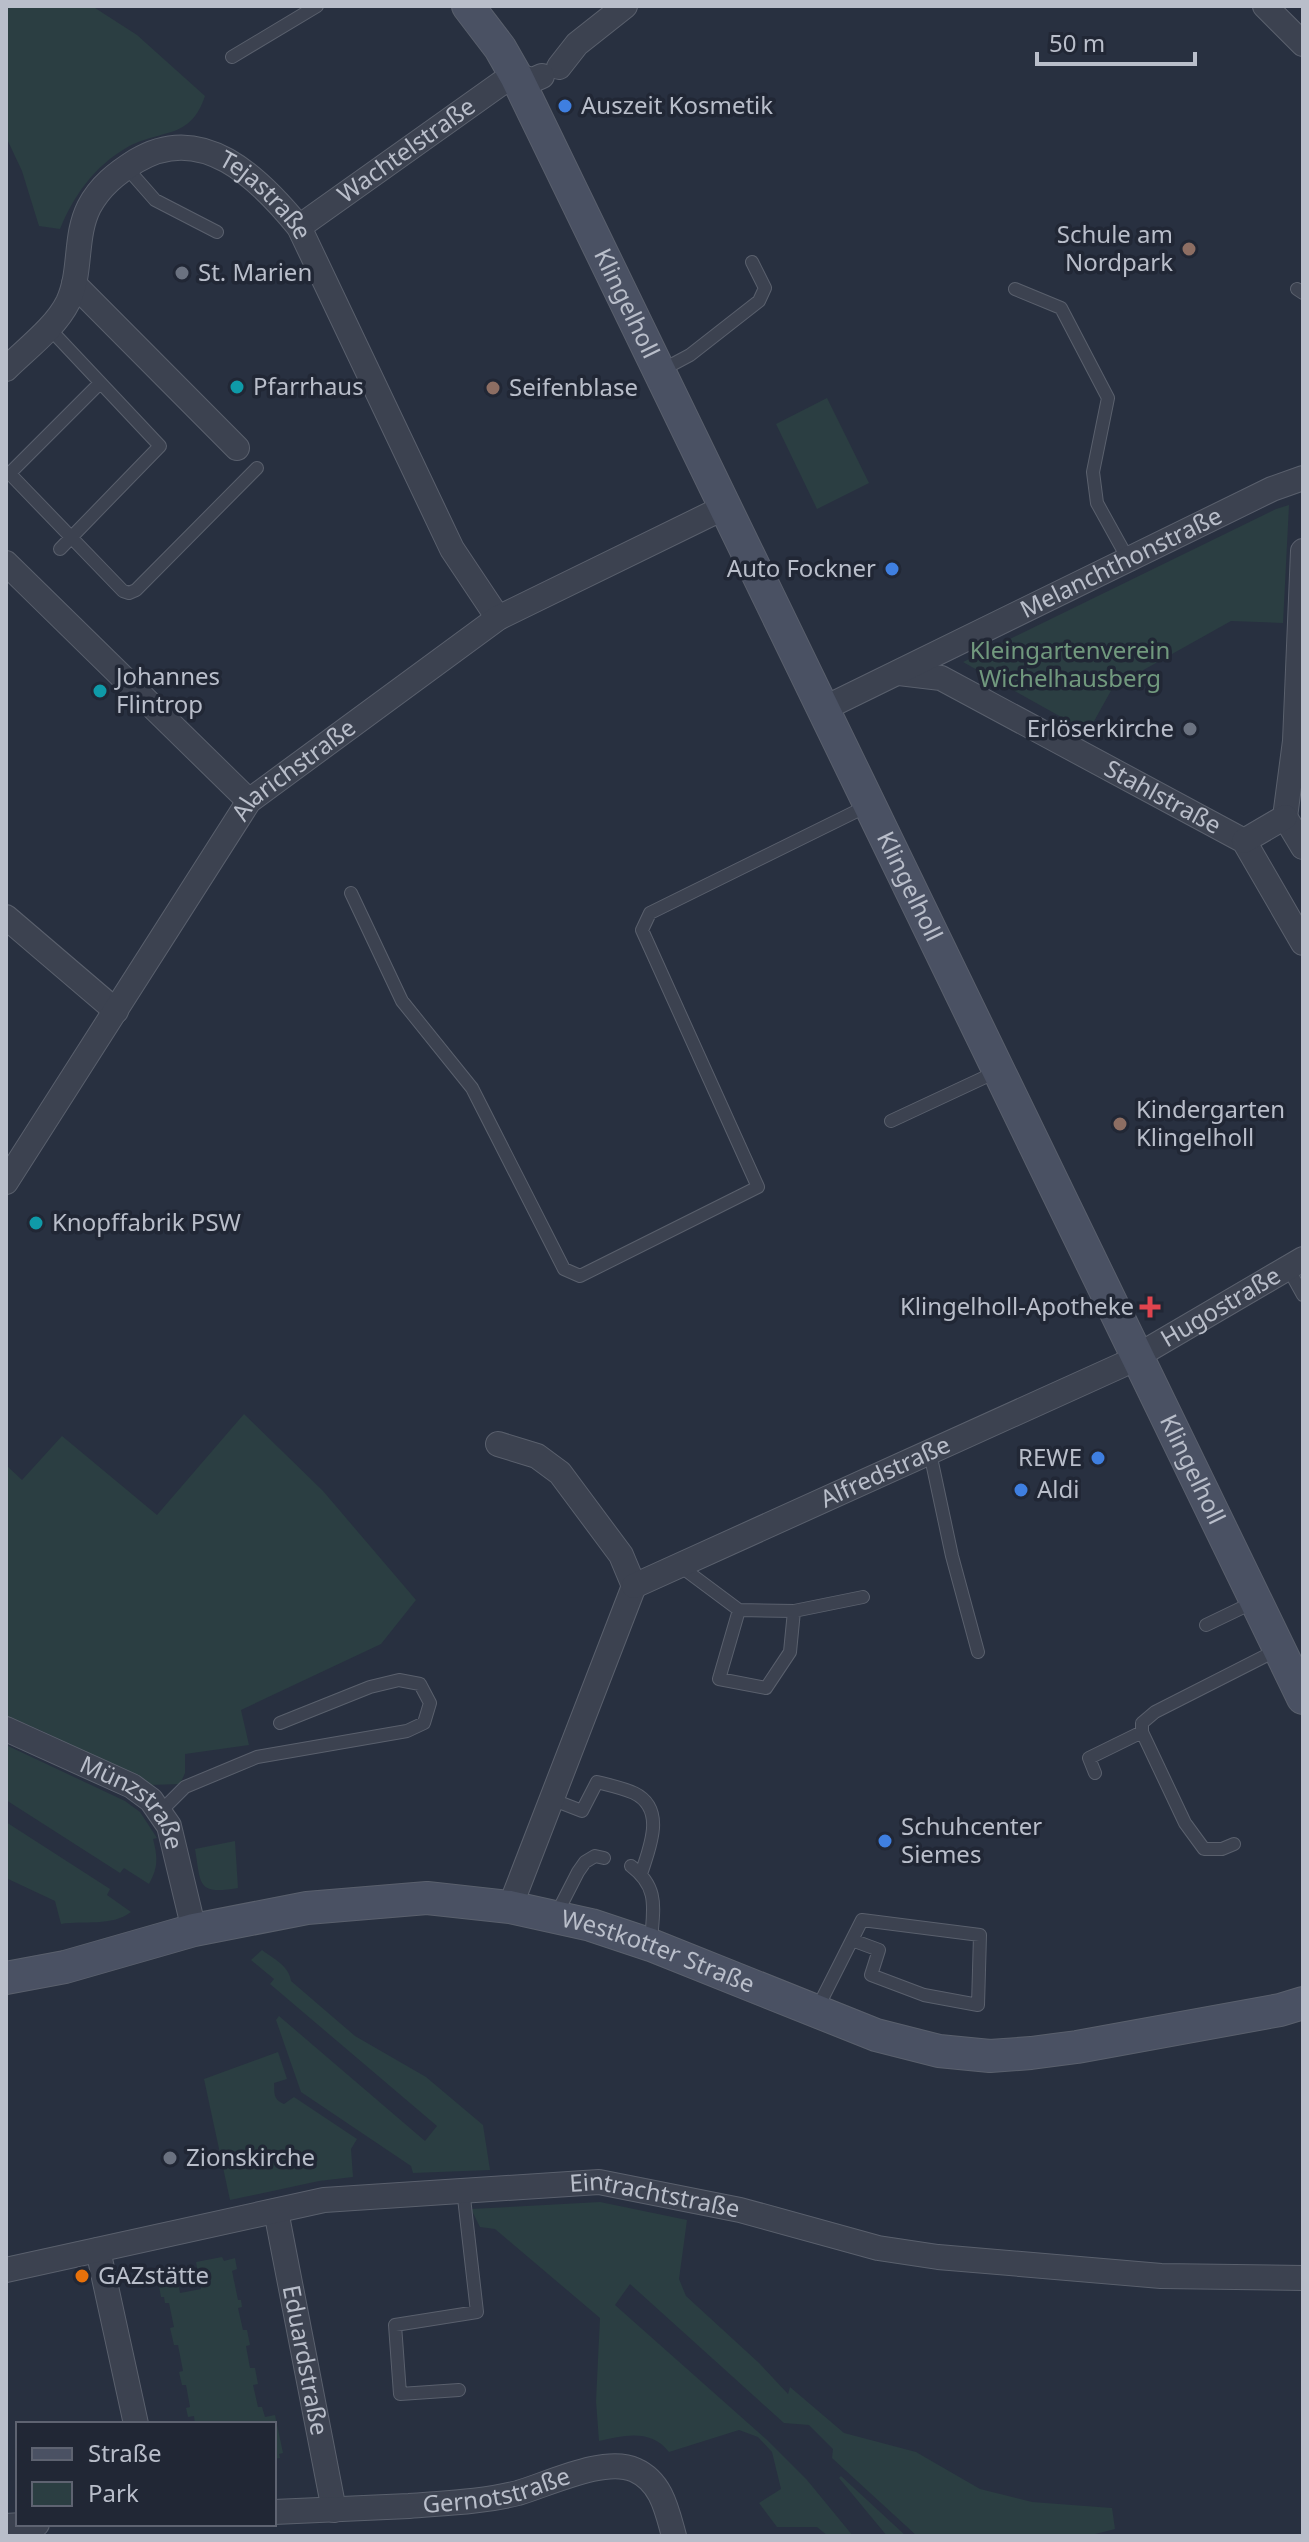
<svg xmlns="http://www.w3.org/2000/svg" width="1309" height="2542" viewBox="0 0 1309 2542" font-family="'Noto Sans',sans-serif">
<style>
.green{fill:#2b3e42}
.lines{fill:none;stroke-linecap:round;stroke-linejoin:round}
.lane-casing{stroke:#5a606d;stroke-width:14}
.street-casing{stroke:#5a606d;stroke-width:26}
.secondary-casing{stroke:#5a606d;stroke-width:34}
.lane{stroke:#3c4250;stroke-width:12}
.street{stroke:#3c4250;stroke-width:24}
.secondary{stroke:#4a5163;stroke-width:32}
.shop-dot{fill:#3f7fe0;stroke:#212735;stroke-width:3}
.education-dot{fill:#8d6e63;stroke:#212735;stroke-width:3}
.worship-dot{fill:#6b7280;stroke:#212735;stroke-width:3}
.culture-dot{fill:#0f9aa8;stroke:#212735;stroke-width:3}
.health-dot{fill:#e0444e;stroke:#212735;stroke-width:3}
.food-dot{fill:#e8710a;stroke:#212735;stroke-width:3}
.labels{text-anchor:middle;stroke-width:7;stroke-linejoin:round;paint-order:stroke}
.poi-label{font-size:24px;fill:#b9beca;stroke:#212735;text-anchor:start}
.street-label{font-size:24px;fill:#b9beca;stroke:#212735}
.park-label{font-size:24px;fill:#71997e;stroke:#212735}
</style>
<rect width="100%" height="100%" fill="#283040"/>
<!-- green -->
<path class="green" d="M 6,6 L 92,6 L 137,35 L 205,96 C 190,141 161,128 126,148 C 94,167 74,195 60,229 L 39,226 L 22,171 L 6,137 Z
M 827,398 L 869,483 L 817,509 L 776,424 Z
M 1289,505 L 1283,623 L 1231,621 L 1113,687 L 1088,732 L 963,662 L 1276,509 Z
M 244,1414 L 323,1491 L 416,1600 L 381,1644 L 241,1710 L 249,1745 L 185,1754 L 185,1773 L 180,1784 L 149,1785 L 40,1730 L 6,1716 L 6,1465 L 22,1480 L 62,1436 L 157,1515 Z
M 6,1745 L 125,1801 L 140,1812 L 157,1838 L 153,1839 C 158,1858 158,1868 149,1884 L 124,1868 L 120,1873 L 6,1800 Z
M 6,1822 L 110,1889 L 107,1895 L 131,1912 C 111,1927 85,1920 61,1924 L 55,1901 L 6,1878 Z
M 235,1841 L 238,1888 C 197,1895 201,1885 195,1849 Z
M 262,1950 C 274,1959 289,1966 291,1981 L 355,2036 L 426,2077 L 483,2125 L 490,2170 L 413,2173 L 411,2166 L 301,2092 L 276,2020 L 279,2016 L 425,2141 L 437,2126 L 270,1984 L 274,1979 L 251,1960 Z
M 278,2052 L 287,2079 L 274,2083 C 275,2092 272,2099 284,2104 L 294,2097 L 357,2139 L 351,2149 L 353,2177 L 319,2181 L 230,2200 L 204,2079 Z
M 600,2202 L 687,2220 L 679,2279 L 686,2296 L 759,2363 L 788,2394 L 790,2387 L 844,2433 L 916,2452 L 980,2489 L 1032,2502 L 1112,2508 L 1115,2529 L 1087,2536 L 917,2536 L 832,2458 L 833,2449 L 809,2425 L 784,2423 L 630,2284 L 615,2305 L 766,2439 L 807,2480 L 853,2536 L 828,2536 L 817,2527 L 777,2527 L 759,2503 L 781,2489 L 772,2452 L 758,2437 L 739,2430 L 669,2452 C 651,2429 625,2435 599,2441 L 596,2401 L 600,2318 L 495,2229 L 480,2227 L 471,2209 Z
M 222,2257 L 224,2261 L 235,2258 L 237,2269 L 232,2271 L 238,2300 L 241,2300 L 242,2307 L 238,2308 L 243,2330 L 247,2330 L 250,2345 L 246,2346 L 250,2368 L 255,2368 L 258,2384 L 253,2385 L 258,2407 L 262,2407 L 265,2417 L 275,2415 L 283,2453 L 279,2454 L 280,2458 L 274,2459 L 274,2424 L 195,2424 L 194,2416 L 188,2417 L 186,2408 L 190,2407 L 186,2385 L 182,2385 L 179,2372 L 183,2371 L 178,2345 L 174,2345 L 170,2328 L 174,2327 L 169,2303 L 165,2303 L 164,2297 L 161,2297 L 159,2286 L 178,2282 L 180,2293 L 201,2289 L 196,2262 Z
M 841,2476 L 906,2536 L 887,2536 L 839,2478 Z"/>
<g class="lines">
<defs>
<path id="lane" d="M 232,57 L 317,6
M 126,167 L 155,200 L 217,232
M 1015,289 L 1061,308 L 1108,398 L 1093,472 L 1097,503 L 1128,559
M 1297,289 L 1303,293
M 48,327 L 160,446 L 60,549
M 660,371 L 690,355 L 759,301 L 765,288 L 752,262
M 100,383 L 12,471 L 12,476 L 123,591 L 129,593 L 136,590 L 257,468
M 351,893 L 402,1001 L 472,1088 L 564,1269 L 580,1276 L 758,1187 L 642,930 L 650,913 L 867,806
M 891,1121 L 996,1072
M 1288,1268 L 1303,1295
M 930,1453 L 952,1556 L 978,1652
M 680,1566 L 739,1610
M 794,1611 L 790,1652 L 766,1688 L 719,1679 L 739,1610 L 794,1611 L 863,1597
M 1206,1625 L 1256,1601
M 1095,1773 L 1089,1758 L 1142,1732
M 551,1799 L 582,1811 L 597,1782 C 609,1785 623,1788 634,1793 C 667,1809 649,1849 641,1874
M 161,1811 L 185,1787 L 257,1757 L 407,1731 L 424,1723 L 430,1703 L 420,1684 L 399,1680 L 370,1687 L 280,1723
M 1234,1844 L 1222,1849 L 1204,1849 L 1185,1823 L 1142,1732 L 1142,1723 L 1155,1712 L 1279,1649
M 631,1866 C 660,1888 653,1909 651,1942
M 556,1915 L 578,1872 L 585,1862 L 595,1856 L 604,1858
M 817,2009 L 862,1920 L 980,1935 L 978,2005 L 924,1995 L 871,1975 L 879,1950 L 852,1940
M 459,2390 L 400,2394 L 395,2325 L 477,2312 L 463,2189"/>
<g id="street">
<path d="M 1265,6 L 1303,44"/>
<path d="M 559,67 L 577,44 L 625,6"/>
<path id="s1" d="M 299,227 L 500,84 L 516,76 L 533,80 L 542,76"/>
<path d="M 74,284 L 237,448"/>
<path id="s2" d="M 6,369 C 26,349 55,328 68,302 C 82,272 74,237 89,207 C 100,186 117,173 136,161 C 202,121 259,178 299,227 L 452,549 L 498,618"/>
<path d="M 6,563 L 249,801"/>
<path id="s3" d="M 899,673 L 941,678 L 1244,841 L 1303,943"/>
<path id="s4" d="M 823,709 L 1272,489 L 1303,478"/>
<path d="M 1285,817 L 1295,741 L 1303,551"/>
<path d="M 1285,817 L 1303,847"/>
<path d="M 1244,841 L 1285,817"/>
<path d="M 6,917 L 116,1011"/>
<path id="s5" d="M 6,1182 L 249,801 L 498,618 L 725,507"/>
<path d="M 498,1444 L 537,1456 L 560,1473 L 621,1555 L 634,1586 L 510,1907"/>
<path id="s6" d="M 634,1586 L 1122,1365 L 1303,1259"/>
<path id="s7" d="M 6,1729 L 132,1786 L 151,1800 L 169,1826 L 194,1930"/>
<path id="s8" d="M 276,2211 L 334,2510"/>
<path d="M 98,2250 L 136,2424"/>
<path id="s9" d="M 6,2270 L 324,2200 L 599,2182 L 740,2210 L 878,2248 L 938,2257 L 1161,2276 L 1303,2278"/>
<path id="s10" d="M 274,2512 C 319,2510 364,2508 409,2506 C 446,2503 482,2502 518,2493 C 549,2484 605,2456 635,2470 C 662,2482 667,2511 674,2536"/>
<path d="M 6,2526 L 37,2524"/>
</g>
<g id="secondary">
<path id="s11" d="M 468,6 L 500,48 L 516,76 L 1303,1698"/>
<path id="s12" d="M 6,1978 L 65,1967 L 194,1930 L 307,1908 L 427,1898 L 510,1907 L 591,1925 L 651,1945 L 876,2035 L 939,2051 L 990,2056 L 1031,2053 L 1077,2047 L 1280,2010 L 1303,2003"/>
</g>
</defs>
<!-- lane casing -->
<use href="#lane" class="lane-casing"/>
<!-- street casing -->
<use href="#street" class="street-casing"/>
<!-- secondary casing -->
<use href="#secondary" class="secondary-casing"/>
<!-- lane -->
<use href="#lane" class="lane"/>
<!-- street -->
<use href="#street" class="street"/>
<!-- secondary -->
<use href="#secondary" class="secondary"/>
</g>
<!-- markers -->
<g class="shop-dot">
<circle cx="565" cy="106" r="8"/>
<circle cx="892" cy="569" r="8"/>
<circle cx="1098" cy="1458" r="8"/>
<circle cx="1021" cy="1490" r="8"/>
<circle cx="885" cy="1841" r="8"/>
</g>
<g class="education-dot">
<circle cx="1189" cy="249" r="8"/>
<circle cx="493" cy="388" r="8"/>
<circle cx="1120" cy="1124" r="8"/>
</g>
<g class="worship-dot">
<circle cx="182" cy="273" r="8"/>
<circle cx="1190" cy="729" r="8"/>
<circle cx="170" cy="2158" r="8"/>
</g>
<g class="culture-dot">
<circle cx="237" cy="387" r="8"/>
<circle cx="100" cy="691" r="8"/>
<circle cx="36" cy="1223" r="8"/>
</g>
<path class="health-dot" d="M1146 1295h8v8h8v8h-8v8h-8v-8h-8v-8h8z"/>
<circle class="food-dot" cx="82" cy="2276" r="8"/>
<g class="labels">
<!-- poi labels -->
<g class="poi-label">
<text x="581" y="114">Auszeit Kosmetik</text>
<text x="1173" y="243" text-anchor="end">Schule am<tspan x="1173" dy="28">Nordpark</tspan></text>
<text x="198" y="281">St. Marien</text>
<text x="253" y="395">Pfarrhaus</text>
<text x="509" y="396">Seifenblase</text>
<text x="876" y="577" text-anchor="end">Auto Fockner</text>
<text x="116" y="685">Johannes<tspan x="116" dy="28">Flintrop</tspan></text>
<text x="1174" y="737" text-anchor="end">Erlöserkirche</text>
<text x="1136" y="1118">Kindergarten<tspan x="1136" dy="28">Klingelholl</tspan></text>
<text x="52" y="1231">Knopffabrik PSW</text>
<text x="1134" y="1315" text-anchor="end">Klingelholl-Apotheke</text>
<text x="1082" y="1466" text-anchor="end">REWE</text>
<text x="1037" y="1498">Aldi</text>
<text x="901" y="1835">Schuhcenter<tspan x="901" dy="28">Siemes</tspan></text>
<text x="186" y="2166">Zionskirche</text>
<text x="98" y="2284">GAZstätte</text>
</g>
<!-- street labels -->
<g class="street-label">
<text dy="8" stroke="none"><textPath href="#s1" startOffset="132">Wachtelstraße</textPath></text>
<text dy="8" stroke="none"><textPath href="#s2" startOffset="404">Tejastraße</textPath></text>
<text dy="8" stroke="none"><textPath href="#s11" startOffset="338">Klingelholl</textPath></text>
<text dy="8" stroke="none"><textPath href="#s4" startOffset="332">Melanchthonstraße</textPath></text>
<text dy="8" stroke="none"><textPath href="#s5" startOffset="506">Alarichstraße</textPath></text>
<text dy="8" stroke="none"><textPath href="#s3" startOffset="294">Stahlstraße</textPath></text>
<text dy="8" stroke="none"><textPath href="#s11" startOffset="986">Klingelholl</textPath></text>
<text dy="8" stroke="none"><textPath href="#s6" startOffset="650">Hugostraße</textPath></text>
<text dy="8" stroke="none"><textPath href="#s11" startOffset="1634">Klingelholl</textPath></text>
<text dy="8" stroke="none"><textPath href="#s6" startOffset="276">Alfredstraße</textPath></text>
<text dy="8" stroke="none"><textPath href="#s7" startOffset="150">Münzstraße</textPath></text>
<text dy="8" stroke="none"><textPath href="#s12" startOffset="668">Westkotter Straße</textPath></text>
<text dy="8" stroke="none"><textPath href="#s9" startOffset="658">Eintrachtstraße</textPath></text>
<text dy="8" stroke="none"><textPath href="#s8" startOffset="152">Eduardstraße</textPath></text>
<text dy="8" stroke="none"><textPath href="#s10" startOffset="224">Gernotstraße</textPath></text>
</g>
<!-- park labels -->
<g class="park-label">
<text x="1070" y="659">Kleingartenverein<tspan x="1070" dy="28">Wichelhausberg</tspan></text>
</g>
</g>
<!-- border -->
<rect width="1309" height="2542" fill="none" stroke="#b9beca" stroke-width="16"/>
<!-- legend -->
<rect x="16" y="2422" width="260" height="104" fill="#212735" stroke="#5e6371" stroke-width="2"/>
<rect x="32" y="2448" width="40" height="12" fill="#4a5163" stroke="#5e6371" stroke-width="2"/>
<text x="88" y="2462" font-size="24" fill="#b9beca">Straße</text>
<rect x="32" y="2482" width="40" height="24" fill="#2b3e42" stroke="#5e6371" stroke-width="2"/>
<text x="88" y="2502" font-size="24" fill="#b9beca">Park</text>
<!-- scale -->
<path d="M1037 52v12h158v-12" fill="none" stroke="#b9beca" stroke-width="4"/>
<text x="1049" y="52" font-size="24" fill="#b9beca" stroke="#212735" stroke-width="6" paint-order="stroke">50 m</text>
</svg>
